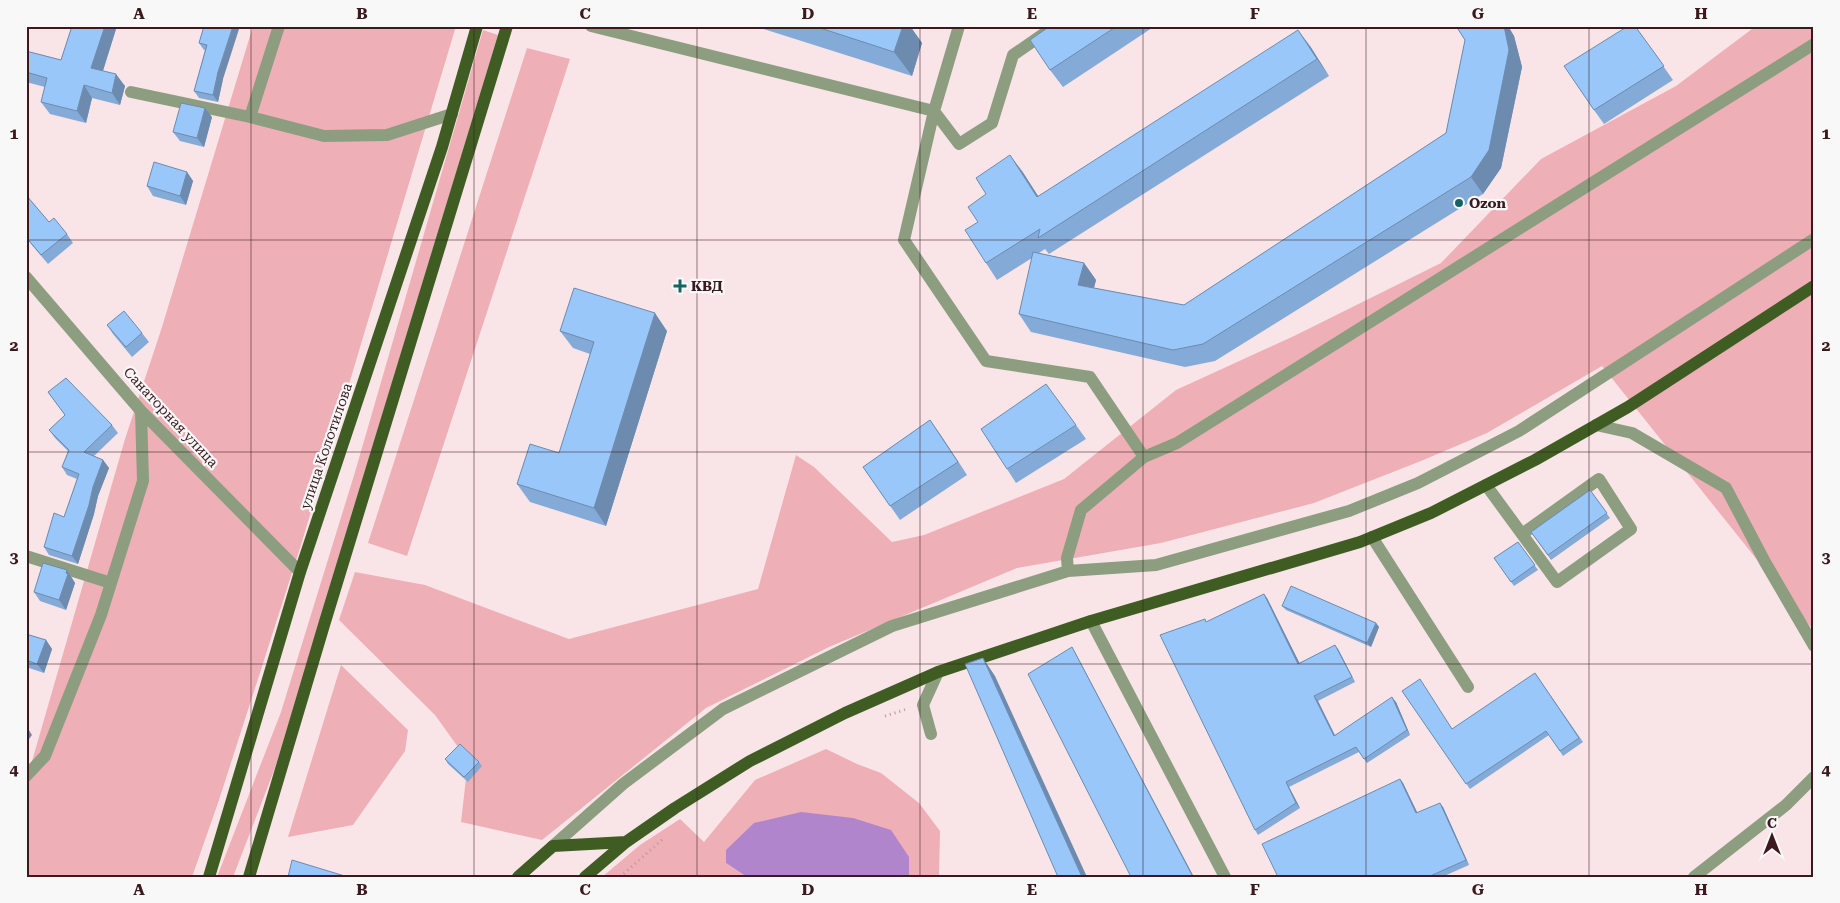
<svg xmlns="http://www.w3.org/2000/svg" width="1840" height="903" viewBox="0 0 1840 903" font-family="'Roboto Serif',serif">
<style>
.green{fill:#efafb6}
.water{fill:#b185cc}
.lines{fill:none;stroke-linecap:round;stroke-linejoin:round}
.path{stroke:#b49b9e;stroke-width:3;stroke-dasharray:1 4;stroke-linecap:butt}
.minor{stroke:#8c9e7f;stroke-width:12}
.major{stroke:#3f5d23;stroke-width:12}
.wall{fill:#84abd7}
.shaded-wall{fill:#6c8baf}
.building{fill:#9ac7fa;stroke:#6c8baf}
.grid{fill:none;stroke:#3b191e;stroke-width:1;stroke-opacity:0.55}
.poi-dot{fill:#146461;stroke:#f8f8f8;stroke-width:2}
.labels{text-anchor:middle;stroke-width:4.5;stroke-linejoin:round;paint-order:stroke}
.poi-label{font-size:14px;font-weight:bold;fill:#3b191e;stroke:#f8f8f8;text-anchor:start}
.street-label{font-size:14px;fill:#3b191e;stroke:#f8f8f8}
.neatline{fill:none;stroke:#3b191e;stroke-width:2}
.grid-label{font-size:16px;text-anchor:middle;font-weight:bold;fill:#3b191e}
</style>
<rect width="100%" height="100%" fill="#f9e5e7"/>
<!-- green -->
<path class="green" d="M 253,26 L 456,26 L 301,545 L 219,800 L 192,877 L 26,877 L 26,782 L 125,439 L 162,327 Z
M 1756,26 L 1814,26 L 1814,631 L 1602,366 L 1487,433 L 1421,461 L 1314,503 L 1161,543 L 1017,568 L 829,647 L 706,708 L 542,840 L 461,822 L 468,761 L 435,715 L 339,620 L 355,572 L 425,585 L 569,639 L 758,589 L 796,455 L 814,467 L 892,542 L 924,535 L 1064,479 L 1176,390 L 1294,336 L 1441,263 L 1541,159 L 1676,86 Z
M 483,30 L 498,35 L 275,768 L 233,877 L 217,877 L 281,712 L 355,472 Z
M 527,48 L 570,59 L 407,556 L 368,543 Z
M 341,665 L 408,730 L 405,751 L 353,825 L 288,837 Z
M 826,749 L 857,764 L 881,773 L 919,803 L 940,831 L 939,877 L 909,877 L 909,857 L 726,863 L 747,877 L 602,877 L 640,845 L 680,819 L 704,842 L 755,780 Z"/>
<!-- water -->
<path class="water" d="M 801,812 L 853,818 L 891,830 L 909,857 L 909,877 L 747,877 L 726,863 L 726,850 L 754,823 Z"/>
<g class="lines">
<!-- path -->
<path class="path" d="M 885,716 L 907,709
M 620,877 L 663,839"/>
<!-- minor -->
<path class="minor" d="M 591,26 L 934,111 L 959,144 L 992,123 L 1013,55 L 1055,26
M 959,26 L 934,111 L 904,240 L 986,361 L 1090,377 L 1144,457
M 131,92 L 250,117 L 324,136 L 387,135 L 452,114
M 250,117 L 279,26
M 26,277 L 141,411 L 300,572
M 1596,425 L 1632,433 L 1726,488 L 1765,562 L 1814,646
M 1486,485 L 1557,582 L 1631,529 L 1599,479 L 1522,534
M 1372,537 L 1468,687
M 26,556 L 111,583
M 1068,571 L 1067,558 L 1081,510 L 1144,457 L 1177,443 L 1814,44
M 1091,621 L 1225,877
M 931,734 L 923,705 L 938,672
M 26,776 L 45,756 L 101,615 L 143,481 L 141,411
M 553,846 L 623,784 L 723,709 L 892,626 L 1068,571 L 1156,565 L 1349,511 L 1418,483 L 1519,431 L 1814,239
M 1694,877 L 1786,805 L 1814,777"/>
<!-- major -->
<path class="major" d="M 209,877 L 300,572 L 442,147 L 477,26
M 249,877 L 324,625 L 507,26
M 518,877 L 553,846 L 626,842
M 585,877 L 626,842 L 675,808 L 750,761 L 845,713 L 938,672 L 1091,621 L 1360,542 L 1431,513 L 1535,460 L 1628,407 L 1814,286"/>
</g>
<!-- wall -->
<path class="wall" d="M 72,26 L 115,26 L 116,29 L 103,71 L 125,86 L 120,105 L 92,98 L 86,123 L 50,114 L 41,102 L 45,87 L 26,82 L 26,51 L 61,60 Z
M 204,26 L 223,79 L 218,102 L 199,98 L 194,91 L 205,50 L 204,50 L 199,43 Z
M 754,26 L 910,26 L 922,43 L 912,76 Z
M 1050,26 L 1155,26 L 1063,87 L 1050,70 Z
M 1456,26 L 1508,26 L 1514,36 L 1522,67 L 1501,168 L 1483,194 L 1215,361 L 1185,367 L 1031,332 L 1019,314 L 1032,258 L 997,280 L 986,263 L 978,222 L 1022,171 L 1038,196 L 1310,46 L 1329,76 L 1049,254 L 1045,249 L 1039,253 L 1084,263 L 1096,280 L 1094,288 L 1184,305 L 1446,133 L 1465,40 Z
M 1635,26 L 1673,80 L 1604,124 L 1594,110 Z
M 212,117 L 204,147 L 180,141 L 173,132 Z
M 187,172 L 193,181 L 186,205 L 153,196 L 147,186 Z
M 26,195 L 49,222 L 67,234 L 73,243 L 48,264 L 26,238 Z
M 107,325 L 142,333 L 149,342 L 132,357 L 113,334 Z
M 560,331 L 667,331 L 606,526 L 530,502 L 517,484 L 559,453 L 590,354 L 573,348 Z
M 48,392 L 112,425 L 118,433 L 94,456 L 103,460 L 109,468 L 98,496 L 94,514 L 78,564 L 49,555 L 44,547 L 64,517 L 77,479 L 67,475 L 62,467 L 68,451 L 55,438 L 49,430 L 65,415 Z
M 930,420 L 967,475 L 900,520 L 863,467 Z
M 1076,425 L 1086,439 L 1016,483 L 1007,469 Z
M 1590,490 L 1610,518 L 1551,560 L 1531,532 Z
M 1518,542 L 1538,570 L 1514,586 L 1494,558 Z
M 67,570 L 75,583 L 66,610 L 40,601 L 34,592 Z
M 1267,598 L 1299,663 L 1338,649 L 1355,682 L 1318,701 L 1335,735 L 1396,702 L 1410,735 L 1367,763 L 1359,752 L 1289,787 L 1300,808 L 1258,835 L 1255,830 L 1207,622 Z
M 1282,606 L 1376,623 L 1379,627 L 1371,647 L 1286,610 Z
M 26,634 L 46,640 L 52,649 L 44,673 L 26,667 Z
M 1535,673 L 1583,742 L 1563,756 L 1549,735 L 1470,789 L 1402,691 L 1453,729 Z
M 445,759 L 479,762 L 482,766 L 468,782 L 448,764 Z
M 1400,779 L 1403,783 L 1417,813 L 1443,807 L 1469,865 L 1442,877 L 1278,877 Z"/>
<!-- shaded-wall -->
<path class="shaded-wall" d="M 105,26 L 115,26 L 116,29 L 100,80 L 91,68 Z
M 233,26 L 240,26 L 223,79 L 218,102 L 213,95 L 218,72 Z
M 903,26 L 910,26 L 922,43 L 912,76 L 894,52 Z
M 1504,26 L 1508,26 L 1514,36 L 1522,67 L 1501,168 L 1483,194 L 1471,177 Z
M 1298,30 L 1310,46 L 1329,76 L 1317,59 Z
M 116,74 L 125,86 L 120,105 L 112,93 Z
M 84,85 L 92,98 L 86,123 L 77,111 Z
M 205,108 L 212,117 L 204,147 L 197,138 Z
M 1010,155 L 1022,171 L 1049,213 L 1037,197 Z
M 187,172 L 193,181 L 186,205 L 180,196 Z
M 1084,263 L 1096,280 L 1090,303 L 1078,285 Z
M 655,313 L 667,331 L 606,526 L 594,508 Z
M 930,420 L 940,434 L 967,475 L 958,462 Z
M 103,460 L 109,468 L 98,496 L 94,514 L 78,564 L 72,556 L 93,487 Z
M 67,570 L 75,583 L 66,610 L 59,600 Z
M 1264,594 L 1267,598 L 1302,668 L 1298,664 Z
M 1376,623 L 1379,627 L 1371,647 L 1367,643 Z
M 46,640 L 52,649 L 44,673 L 37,664 Z
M 1335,645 L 1338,649 L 1355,682 L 1352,677 Z
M 1072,647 L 1075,652 L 1194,877 L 1193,877 Z
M 983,658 L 995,676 L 1087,877 L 1082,877 Z
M 1314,696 L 1318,701 L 1337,740 L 1334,736 Z
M 1392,697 L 1396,702 L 1410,735 L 1407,730 Z
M 27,727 L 32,735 L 26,743 L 26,728 Z
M 1400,779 L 1403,783 L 1420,818 L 1416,813 Z
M 1286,782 L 1289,787 L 1300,808 L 1296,803 Z
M 1440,803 L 1443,807 L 1469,865 L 1466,860 Z"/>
<!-- building -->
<path class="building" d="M 72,26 L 105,26 L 91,68 L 116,74 L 112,93 L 84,85 L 77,111 L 41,102 L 47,78 L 26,72 L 26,51 L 61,60 Z
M 204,26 L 233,26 L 218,72 L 213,95 L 194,91 L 207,45 L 199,43 Z
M 814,26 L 903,26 L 894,52 Z
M 1050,26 L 1117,26 L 1050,70 L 1030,40 Z
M 1456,26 L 1504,26 L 1509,50 L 1489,150 L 1471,177 L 1203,344 L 1173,350 L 1019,314 L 1033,252 L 1084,263 L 1078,285 L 1184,305 L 1446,133 L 1465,40 Z
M 1628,26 L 1635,26 L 1664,66 L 1594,110 L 1564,66 Z
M 1298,30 L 1317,59 L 1038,238 L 1040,229 L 986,263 L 965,230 L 978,222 L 968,207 L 986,194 L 976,178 L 1010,155 L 1037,197 Z
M 181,103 L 205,108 L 197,138 L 173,132 Z
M 154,162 L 187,172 L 180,196 L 147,186 Z
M 26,195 L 49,222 L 54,218 L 67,234 L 41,255 L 26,237 Z
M 574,288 L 655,313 L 594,508 L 517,484 L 530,444 L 559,453 L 594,342 L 560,331 Z
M 124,311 L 142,333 L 126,347 L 107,325 Z
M 66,378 L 112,425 L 84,452 L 103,460 L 93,487 L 89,505 L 72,556 L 44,547 L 54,513 L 64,517 L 79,474 L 62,467 L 69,450 L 49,430 L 65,415 L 48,392 Z
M 1046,384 L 1076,425 L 1007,469 L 981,429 Z
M 930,420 L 958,462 L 890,506 L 863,467 Z
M 1590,490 L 1607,513 L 1548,555 L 1531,532 Z
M 1518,542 L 1535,565 L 1511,582 L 1494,558 Z
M 43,563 L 67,570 L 66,573 L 68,574 L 59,600 L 34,592 Z
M 1291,586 L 1376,623 L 1367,643 L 1282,606 Z
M 1264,594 L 1298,664 L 1335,645 L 1352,677 L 1314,696 L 1334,736 L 1392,697 L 1407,730 L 1364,759 L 1356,747 L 1286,782 L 1296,803 L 1255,830 L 1160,635 L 1205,619 L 1206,622 Z
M 26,634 L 46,640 L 37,664 L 26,660 Z
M 1072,647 L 1193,877 L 1131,877 L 1028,674 Z
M 983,658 L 1082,877 L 1058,877 L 965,664 Z
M 1535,673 L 1579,738 L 1560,751 L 1546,731 L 1466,784 L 1402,691 L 1420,679 L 1452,729 Z
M 460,744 L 479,762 L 464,777 L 445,759 Z
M 1400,779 L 1416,813 L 1440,803 L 1466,860 L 1428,877 L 1278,877 L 1262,844 Z
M 292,860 L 348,877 L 288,877 Z"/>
<!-- grid -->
<path class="grid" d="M 251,26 L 251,877M 474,26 L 474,877M 697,26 L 697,877M 920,26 L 920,877M 1143,26 L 1143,877M 1366,26 L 1366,877M 1589,26 L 1589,877M 26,240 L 1814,240M 26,452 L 1814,452M 26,664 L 1814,664"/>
<!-- markers -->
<g class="poi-dot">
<circle cx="1459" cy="203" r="5"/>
<path d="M677.5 278.5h5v5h5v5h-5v5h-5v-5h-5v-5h5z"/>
</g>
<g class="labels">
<!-- poi labels -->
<g class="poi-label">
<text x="1469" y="208">Ozon</text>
<text x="691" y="291">КВД</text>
</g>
<!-- street labels -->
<g class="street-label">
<text transform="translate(171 417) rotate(47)" y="5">Санаторная улица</text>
<text transform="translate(326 446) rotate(-71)" y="5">улица Колотилова</text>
</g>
</g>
<!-- border -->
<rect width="1840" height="903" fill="none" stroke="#f8f8f8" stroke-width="55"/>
<!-- north arrow -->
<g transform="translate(1772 836)" stroke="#f8f8f8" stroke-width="4" paint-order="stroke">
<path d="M0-4L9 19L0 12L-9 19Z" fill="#3b191e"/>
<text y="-8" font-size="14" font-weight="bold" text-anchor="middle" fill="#3b191e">С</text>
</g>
<rect x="28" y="28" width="1784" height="848" class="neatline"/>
<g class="grid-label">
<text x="139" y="19">A</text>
<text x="362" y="19">B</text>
<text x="585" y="19">C</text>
<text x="808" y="19">D</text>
<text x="1032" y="19">E</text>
<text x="1255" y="19">F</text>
<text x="1478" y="19">G</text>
<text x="1701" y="19">H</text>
<text x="14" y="139">1</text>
<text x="1826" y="139">1</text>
<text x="14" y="351">2</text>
<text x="1826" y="351">2</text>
<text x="14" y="563">3</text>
<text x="1826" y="563">3</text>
<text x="14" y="775">4</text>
<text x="1826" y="775">4</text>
<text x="139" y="895">A</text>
<text x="362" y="895">B</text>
<text x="585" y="895">C</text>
<text x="808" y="895">D</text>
<text x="1032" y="895">E</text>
<text x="1255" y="895">F</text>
<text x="1478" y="895">G</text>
<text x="1701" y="895">H</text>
</g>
</svg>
